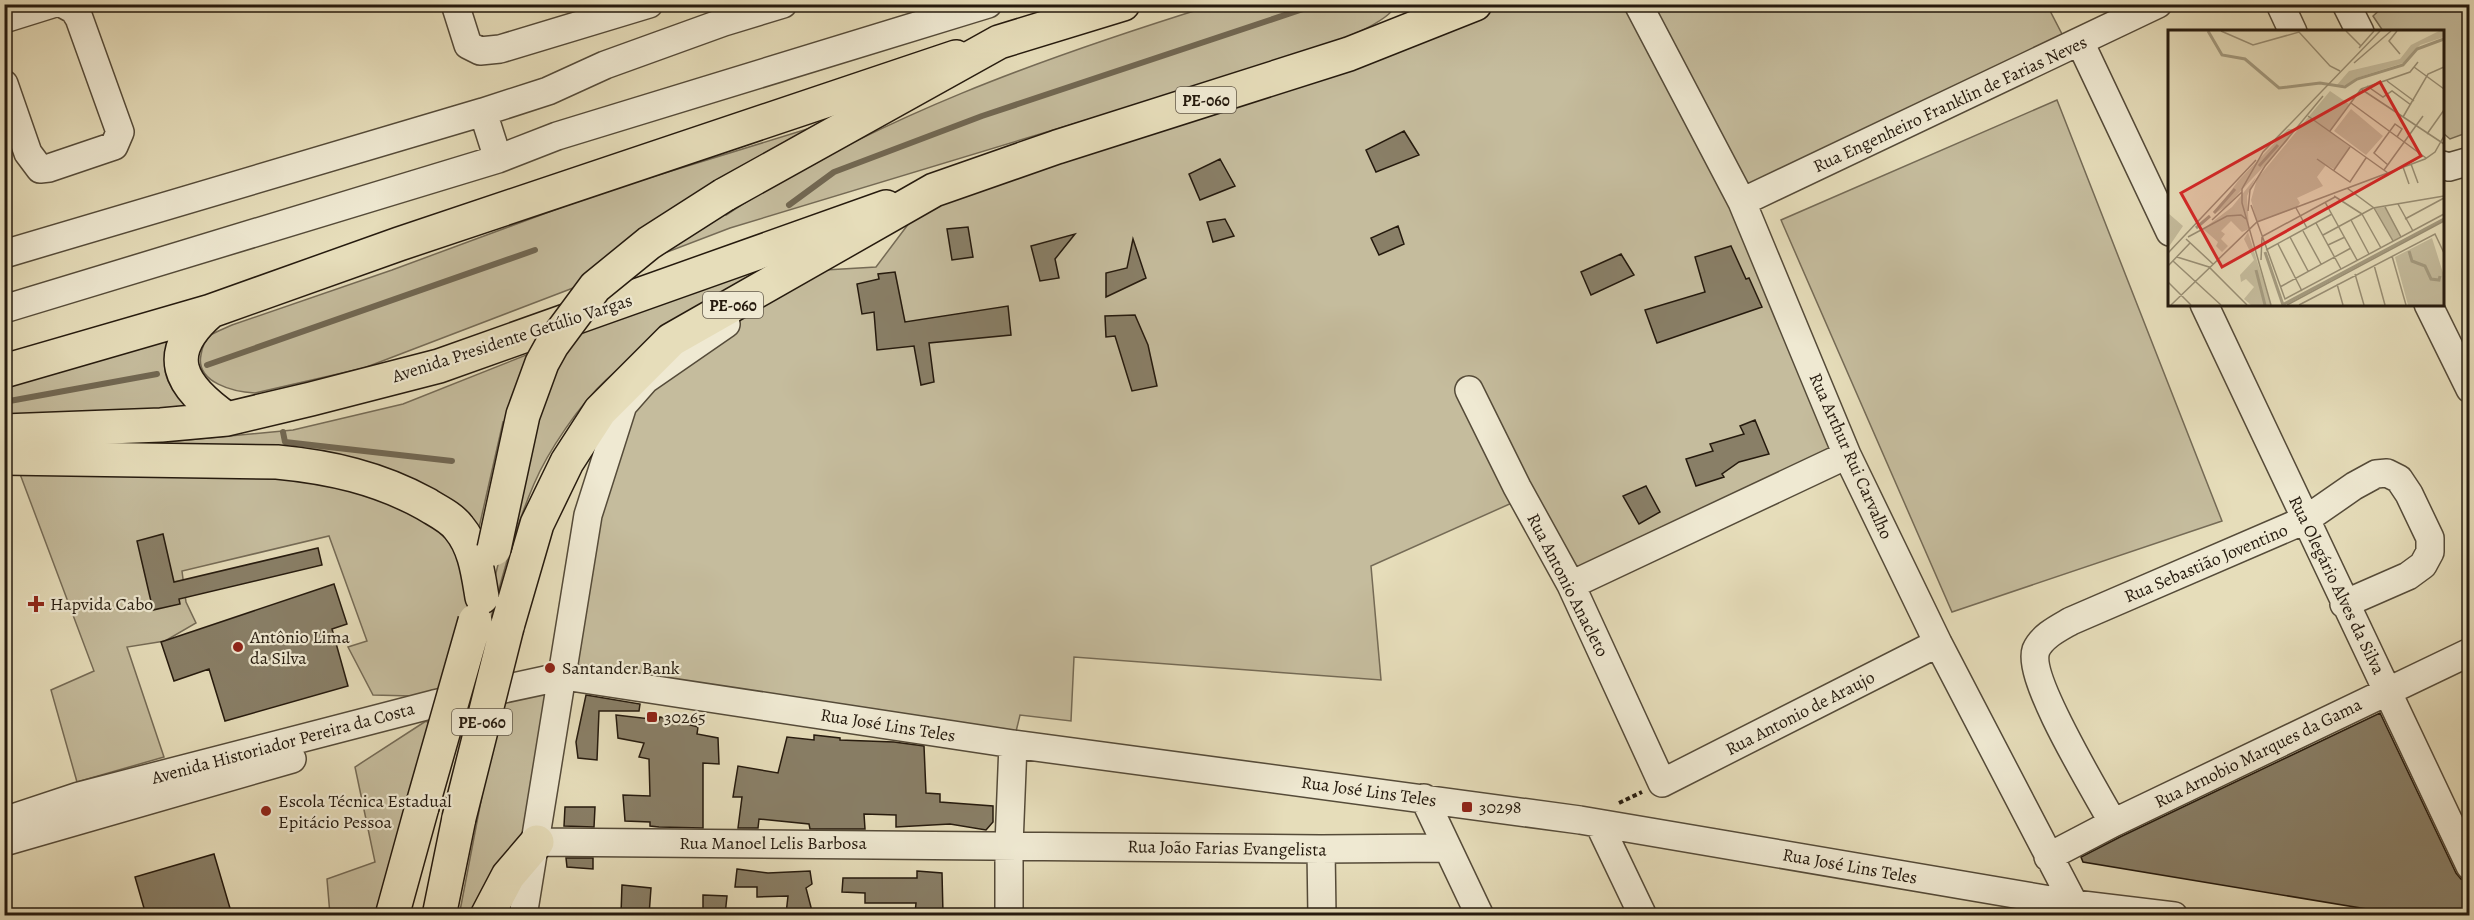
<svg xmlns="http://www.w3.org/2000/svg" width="2474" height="920" viewBox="0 0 2474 920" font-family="Alegreya,serif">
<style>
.green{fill:#c5bc9d;stroke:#756b56;stroke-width:1.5}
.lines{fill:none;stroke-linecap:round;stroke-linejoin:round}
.stream{stroke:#716752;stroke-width:6}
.building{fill:#897f67;stroke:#251a0e;stroke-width:1.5}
.minor-casing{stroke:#554b39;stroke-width:30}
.major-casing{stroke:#251a0e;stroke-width:36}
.highway-casing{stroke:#251a0e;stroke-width:36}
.path{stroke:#251a0e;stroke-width:4;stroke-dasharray:4.5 3;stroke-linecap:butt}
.minor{stroke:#efe9d2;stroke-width:27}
.major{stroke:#e6ddba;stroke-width:33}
.highway{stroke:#e6ddba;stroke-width:33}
.highway-bridge-casing{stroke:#251a0e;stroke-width:36;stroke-linecap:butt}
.highway-bridge{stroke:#e6ddba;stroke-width:33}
.poi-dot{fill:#8f2418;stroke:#efe9d2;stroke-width:2}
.labels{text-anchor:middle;stroke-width:4.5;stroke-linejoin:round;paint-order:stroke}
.shield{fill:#efe9d2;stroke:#625849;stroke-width:1.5}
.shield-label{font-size:16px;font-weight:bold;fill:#251a0e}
.street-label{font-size:18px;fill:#251a0e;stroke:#efe9d2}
.poi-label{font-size:18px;fill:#251a0e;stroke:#efe9d2;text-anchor:start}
.inset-river{fill:none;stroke:#a49b80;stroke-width:3}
.inset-road{fill:none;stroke:#998f75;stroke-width:1.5}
.view{fill:#d62828;fill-opacity:0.15;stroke:#d62828;stroke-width:3}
.inset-edge{fill:none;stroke:#251a0e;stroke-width:3}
</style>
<rect width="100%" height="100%" fill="#e6ddba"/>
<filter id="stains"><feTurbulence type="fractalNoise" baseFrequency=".00333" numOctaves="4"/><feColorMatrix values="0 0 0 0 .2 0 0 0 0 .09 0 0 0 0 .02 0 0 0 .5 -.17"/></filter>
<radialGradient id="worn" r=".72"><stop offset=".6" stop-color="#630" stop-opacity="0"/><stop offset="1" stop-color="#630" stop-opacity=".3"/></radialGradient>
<!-- green -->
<path class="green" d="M 1213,5 L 1396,5 C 1386,27 1317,48 1294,57 L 730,228 L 364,368 L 255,393 C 235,392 195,383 201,355 C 202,348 205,340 211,335 C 217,331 226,328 232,325 L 392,270 L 603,192 L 817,126 L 684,204 L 726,215 C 876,117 1043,58 1213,5 Z
M 1466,5 L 1638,5 L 1846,456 L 1573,582 L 1523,498 L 1371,566 L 1381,680 L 1074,657 L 1071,721 L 1020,715 L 1013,744 L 564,676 L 594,516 L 629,420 L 567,462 L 791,272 L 876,267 L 934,190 Z
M 1649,5 L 2047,5 L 2064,38 L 1746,190 Z
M 2385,5 L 2422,5 L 2469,9 L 2469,132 L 2450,139 L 2443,133 L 2442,32 L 2383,31 L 2373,16 Z
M 2057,100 L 2222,521 L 1952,612 L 1781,220 Z
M 793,249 C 730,289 660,329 606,380 C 580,404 548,451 534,484 C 511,537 498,595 482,650 L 488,606 L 531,428 L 503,422 L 476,541 L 403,480 L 92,447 L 155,443 L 293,430 L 403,404 Z
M 173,329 C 160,368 160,379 190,409 L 5,419 L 5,383 Z
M 14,458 L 227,460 L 407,501 L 490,568 L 453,697 L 373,695 L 348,647 L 367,641 L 329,536 L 182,571 L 186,602 L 196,623 L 165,641 L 127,647 L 164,757 L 77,782 L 51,690 L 94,671 Z
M 557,685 L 533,814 L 512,855 L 476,915 L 459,916 L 494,733 L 507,691 Z
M 426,721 L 443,732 L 402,915 L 330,915 L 327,879 L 375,862 L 355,767 Z"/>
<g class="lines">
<!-- stream -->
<path class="stream" d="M 789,205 L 834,172 L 982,116 L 1318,4
M 207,365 L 535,250
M 4,402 L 157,374
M 283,432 L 285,442 L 452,461"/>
</g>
<!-- building -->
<path class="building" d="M 1404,131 L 1419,155 L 1376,172 L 1366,150 Z
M 1220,159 L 1235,186 L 1200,200 L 1189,174 Z
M 1225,219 L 1234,236 L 1213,242 L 1207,222 Z
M 1398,226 L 1404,244 L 1379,255 L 1371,238 Z
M 968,227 L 973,257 L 952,260 L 947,229 Z
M 1075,234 L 1055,259 L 1059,278 L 1040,281 L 1031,246 Z
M 1133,239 L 1146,278 L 1106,297 L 1106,273 L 1127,268 Z
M 1731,246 L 1746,279 L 1749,278 L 1762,307 L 1657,343 L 1645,310 L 1705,292 L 1695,257 Z
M 1621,254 L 1634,275 L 1591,295 L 1581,272 Z
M 895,272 L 905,322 L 1008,306 L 1011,335 L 929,343 L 934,382 L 921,385 L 914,346 L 877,350 L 874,312 L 862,314 L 857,284 L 879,279 L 878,274 Z
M 1135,315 L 1148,345 L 1157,386 L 1132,391 L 1115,336 L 1106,337 L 1105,316 Z
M 1755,420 L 1769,454 L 1739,462 L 1722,474 L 1724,477 L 1696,486 L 1686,459 L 1713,451 L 1710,444 L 1744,434 L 1740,426 Z
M 1646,486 L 1660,512 L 1639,524 L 1623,496 Z
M 163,534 L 174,582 L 318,548 L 322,565 L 179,599 L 180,604 L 153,610 L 137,541 Z
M 334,584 L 347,624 L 332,629 L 348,686 L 225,721 L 209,669 L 174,681 L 161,642 Z
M 586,695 L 640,704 L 639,711 L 599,711 L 597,760 L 578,758 L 576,742 Z
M 2380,713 L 2456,873 L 2461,879 L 2467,881 L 2469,886 L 2469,915 L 2403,915 L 2083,862 L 2081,857 L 2120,837 Z
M 616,715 L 659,720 L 660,717 L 698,727 L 697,734 L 718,738 L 719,764 L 703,763 L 703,828 L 659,827 L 650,826 L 650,822 L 625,821 L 623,795 L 650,796 L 649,759 L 639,757 L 644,743 L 618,738 Z
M 814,735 L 840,738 L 840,740 L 894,742 L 924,746 L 926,793 L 940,794 L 940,802 L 993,806 L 993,822 L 986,830 L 950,824 L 896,827 L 896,815 L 864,814 L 865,829 L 810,829 L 809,824 L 759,819 L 758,828 L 738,828 L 742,797 L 733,797 L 738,766 L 778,773 L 787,737 L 814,740 Z
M 565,807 L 595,807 L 594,827 L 564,826 Z
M 214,854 L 232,915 L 146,915 L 135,877 Z
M 566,858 L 593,858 L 593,869 L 567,867 Z
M 737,869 L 768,873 L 810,871 L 812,884 L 806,888 L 813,915 L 786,914 L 788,896 L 757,897 L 757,887 L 735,887 Z
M 917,871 L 942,873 L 943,914 L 915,914 L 916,903 L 865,903 L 865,893 L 842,892 L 843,878 L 917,878 Z
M 622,885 L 651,888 L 649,915 L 621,914 Z
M 703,895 L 727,896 L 725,915 L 703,909 Z"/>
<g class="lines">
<defs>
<path id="minor" d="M 455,4 L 468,45 L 480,51 L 500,49 L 649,4
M 1638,4 L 1742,202 L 1847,455 L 1938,643 L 2074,904
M 2280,4 L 2293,32
M 2346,4 L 2360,32
M 4,19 L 52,4
M 2080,42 L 2170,232
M 4,84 L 28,153 L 40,169 L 49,168 L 114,146 L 120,132 L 79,18 L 74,10 L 63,4
M 498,159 L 483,112 L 548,91 L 605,65 L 724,22 L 783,4
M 2442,165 L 2449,167 L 2470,161
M 1742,202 L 2158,4
M 4,254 L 483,112
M 2204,304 L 2470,866
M 2428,304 L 2470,389
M 4,309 L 498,159 L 557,136 L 988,4
M 1469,390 L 1517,487 L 1571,585 L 1662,783 L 1938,643
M 1571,585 L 1847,455
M 1424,798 L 1480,916
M 4,821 L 79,796 L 434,704 L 564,676 L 1013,744 L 1580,820 L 2074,904 L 2174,916
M 2113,823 C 2097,793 2026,679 2036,650 C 2042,636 2059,628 2071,621 L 2305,520 L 2354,486 L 2376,474 L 2387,473 L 2399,479 L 2409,494 L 2430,538 L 2430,552 L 2423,565 L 2408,576 L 2344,604
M 1599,824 L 1643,916
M 4,842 L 292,759
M 537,842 L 1321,849 L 1446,848
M 1321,849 L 1322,916
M 2048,857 L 2113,823 L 2470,652
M 523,916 L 588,515 L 623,405 L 645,380 L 726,324
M 1009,916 L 1009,845 L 1013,744"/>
<path id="major" d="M 4,371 L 211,311
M 227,419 C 179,385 161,354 211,311 L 399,244 L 956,57
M 4,431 L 161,425 L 227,419 L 311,399 L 439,366 L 886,207"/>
<path id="highway" d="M 724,195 L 999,42 L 1123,4
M 4,458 L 277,462 C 330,467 379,478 426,504 C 437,511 451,517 459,528 C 475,547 478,573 482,597
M 507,627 L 537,524 L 567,462 L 600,411 L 671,340 L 934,190 L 1057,147 L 1349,54 L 1475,4
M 392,916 L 422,807
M 439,916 L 459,818
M 487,916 L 508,876 L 537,842"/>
</defs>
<!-- minor casing -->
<use href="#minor" class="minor-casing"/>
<!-- major casing -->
<use href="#major" class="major-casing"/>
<!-- highway casing -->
<use href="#highway" class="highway-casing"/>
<!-- path -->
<path class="path" d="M 1500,10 L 1513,4
M 1619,803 L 1642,792"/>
<!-- minor -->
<use href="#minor" class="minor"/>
<!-- major -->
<use href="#major" class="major"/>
<!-- highway -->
<use href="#highway" class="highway"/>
<defs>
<path id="highway-bridge" d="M 494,549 L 523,415 L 542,363 L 552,345 L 595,287 L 649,243 L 724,195
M 422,807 L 475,621
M 459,818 L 507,627"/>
</defs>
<!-- highway-bridge casing -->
<use href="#highway-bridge" class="highway-bridge-casing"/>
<!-- highway-bridge -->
<use href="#highway-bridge" class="highway-bridge"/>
</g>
<!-- markers -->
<g class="poi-dot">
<path d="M33 595h6v6h6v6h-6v6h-6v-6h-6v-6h6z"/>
<circle cx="238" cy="647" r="6"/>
<circle cx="550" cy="668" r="6"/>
<rect x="646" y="711" width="12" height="12" rx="3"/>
<rect x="1461" y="801" width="12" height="12" rx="3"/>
<circle cx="266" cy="811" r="6"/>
</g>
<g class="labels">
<!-- shield labels -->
<g class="shield">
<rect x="1176" y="87" width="60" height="26" rx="4.5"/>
<rect x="703" y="292" width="60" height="26" rx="4.5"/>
<rect x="452" y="709" width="60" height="26" rx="4.5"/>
</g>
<g class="shield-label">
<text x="1206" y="106">PE-060</text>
<text x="733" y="311">PE-060</text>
<text x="482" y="728">PE-060</text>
</g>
<!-- street labels -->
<g class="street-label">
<text transform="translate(1950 104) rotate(-25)" y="6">Rua Engenheiro Franklin de Farias Neves</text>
<text transform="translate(512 338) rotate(-18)" y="6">Avenida Presidente Getúlio Vargas</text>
<text transform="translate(1851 456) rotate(66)" y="6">Rua Arthur Rui Carvalho</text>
<text transform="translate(2206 563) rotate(-23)" y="6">Rua Sebastião Joventino</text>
<text transform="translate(1568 585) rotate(63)" y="6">Rua Antonio Anacleto</text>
<text transform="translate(2337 585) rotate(64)" y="6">Rua Olegário Alves da Silva</text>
<text transform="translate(1800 713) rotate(-27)" y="6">Rua Antonio de Araujo</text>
<text transform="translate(888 725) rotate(9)" y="6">Rua José Lins Teles</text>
<text transform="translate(283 743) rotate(-15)" y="6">Avenida Historiador Pereira da Costa</text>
<text transform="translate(2258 753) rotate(-26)" y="6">Rua Arnobio Marques da Gama</text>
<text transform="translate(1369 791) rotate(8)" y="6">Rua José Lins Teles</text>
<text x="773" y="849">Rua Manoel Lelis Barbosa</text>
<text transform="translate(1227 848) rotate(1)" y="6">Rua João Farias Evangelista</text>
<text transform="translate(1850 866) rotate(10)" y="6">Rua José Lins Teles</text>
</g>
<!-- poi labels -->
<g class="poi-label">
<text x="50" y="610">Hapvida Cabo</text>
<text x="250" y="643">Antônio Lima<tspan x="250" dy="21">da Silva</tspan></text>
<text x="562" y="674">Santander Bank</text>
<text x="664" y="723">30265</text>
<text x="278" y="807">Escola Técnica Estadual<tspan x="278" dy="21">Epitácio Pessoa</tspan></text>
<text x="1479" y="813">30298</text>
</g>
</g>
<!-- overview -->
<g transform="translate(2168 30)">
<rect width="276" height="276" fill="#e6ddba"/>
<path d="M 271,1 L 276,1 L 276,7 L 252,15 L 235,33 L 188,48 L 180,55 L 168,56 L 181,41 L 232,29 L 243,15 ZM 162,61 L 181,74 L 162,101 L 182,117 L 166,139 L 158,135 L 149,147 L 155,156 L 129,168 L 132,173 L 128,178 L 89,192 L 83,170 L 89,149 ZM 183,79 L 215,106 L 198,125 L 166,101 ZM 120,99 L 125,99 L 120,110 L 59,176 L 46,184 L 70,151 ZM 88,147 L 79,166 L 81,199 L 74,202 L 63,191 L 53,201 L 57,204 L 53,209 L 60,216 L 54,222 L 48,216 L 50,212 L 35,199 L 64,177 ZM 218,177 L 233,206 L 225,211 L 207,178 ZM 0,183 L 15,196 L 0,218 ZM 80,202 L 103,275 L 83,275 L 76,269 L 86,257 L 78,249 L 73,252 L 72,245 L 86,230 L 76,209 ZM 264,208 L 276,246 L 276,275 L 240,275 L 227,227 Z" fill="#c5bc9d"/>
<path class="inset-river" d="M 40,1 L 54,25 L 77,29 L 111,58 L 152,53 L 177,57 L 189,49 L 235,35 L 249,19 L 276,9M 91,136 L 110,115M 46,183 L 67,159M 28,198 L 42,186M 241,221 L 244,231 L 257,236 L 263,249 L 271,250 L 272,246M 97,222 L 115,275M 88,240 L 97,275M 116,274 L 276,189"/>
<path class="inset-road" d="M 53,1 L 85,15 L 131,2 L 162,36 L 172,41M 178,1 L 193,16M 229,1 L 221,11 L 232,24M 191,18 L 206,1M 186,33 L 223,1M 246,37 L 276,59M 219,51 L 246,71M 199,56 L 215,67 L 224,61 L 243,75M 193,59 L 276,114M 193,59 L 242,42 L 250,32M 183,73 L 258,128M 140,86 L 220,143M 235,87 L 260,44 L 276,37M 162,101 L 193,59M 259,104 L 276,80M 149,129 L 182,152 L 198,128M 243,134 L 250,153M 220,135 L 206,123 L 227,94 L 234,99 L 229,107M 235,137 L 241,154M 166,140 L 182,117M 216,140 L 255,86M 179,158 L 206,178 L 225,211M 166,166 L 194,184M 157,172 L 189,230M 230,174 L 245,201M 83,175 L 117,269 L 276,184M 217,177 L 233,207M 128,178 L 139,198M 80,181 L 82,160 L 97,136 L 155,66M 194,184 L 213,218M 237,189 L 276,168M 44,190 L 74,162M 183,190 L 201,224M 148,193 L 173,239M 135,201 L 153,234M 155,205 L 205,178 L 276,166M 95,206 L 167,167M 20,207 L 59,186 L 73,185 L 78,189M 122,207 L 140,241M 18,209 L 45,234M 110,214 L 134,261M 160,215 L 177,207M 98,220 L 164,184M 0,223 L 88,130M 224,226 L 238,275M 9,227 L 41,237 L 79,275M 93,230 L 94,207M 5,231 L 53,275M 206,235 L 217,275M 0,236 L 22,213M 187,244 L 196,275M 0,252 L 23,275M 169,254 L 175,275M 112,257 L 183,218M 3,275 L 89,192 L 257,129 L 267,122 L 276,106M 103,275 L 74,173 L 74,159 L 95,122 L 212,1M 119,275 L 276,191M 131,275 L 267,204 L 276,223"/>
<path class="view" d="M 212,52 L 253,126 L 54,237 L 13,163 Z"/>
<rect width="276" height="276" class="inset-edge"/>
</g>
<!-- margin -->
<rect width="2474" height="920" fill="none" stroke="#e6ddba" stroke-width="24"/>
<rect x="6" y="6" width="2462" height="908" fill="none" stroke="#251a0e" stroke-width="3"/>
<rect x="12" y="12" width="2450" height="896" fill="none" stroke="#251a0e" stroke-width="1.5"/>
<rect width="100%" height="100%" filter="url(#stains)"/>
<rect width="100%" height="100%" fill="url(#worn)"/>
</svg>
